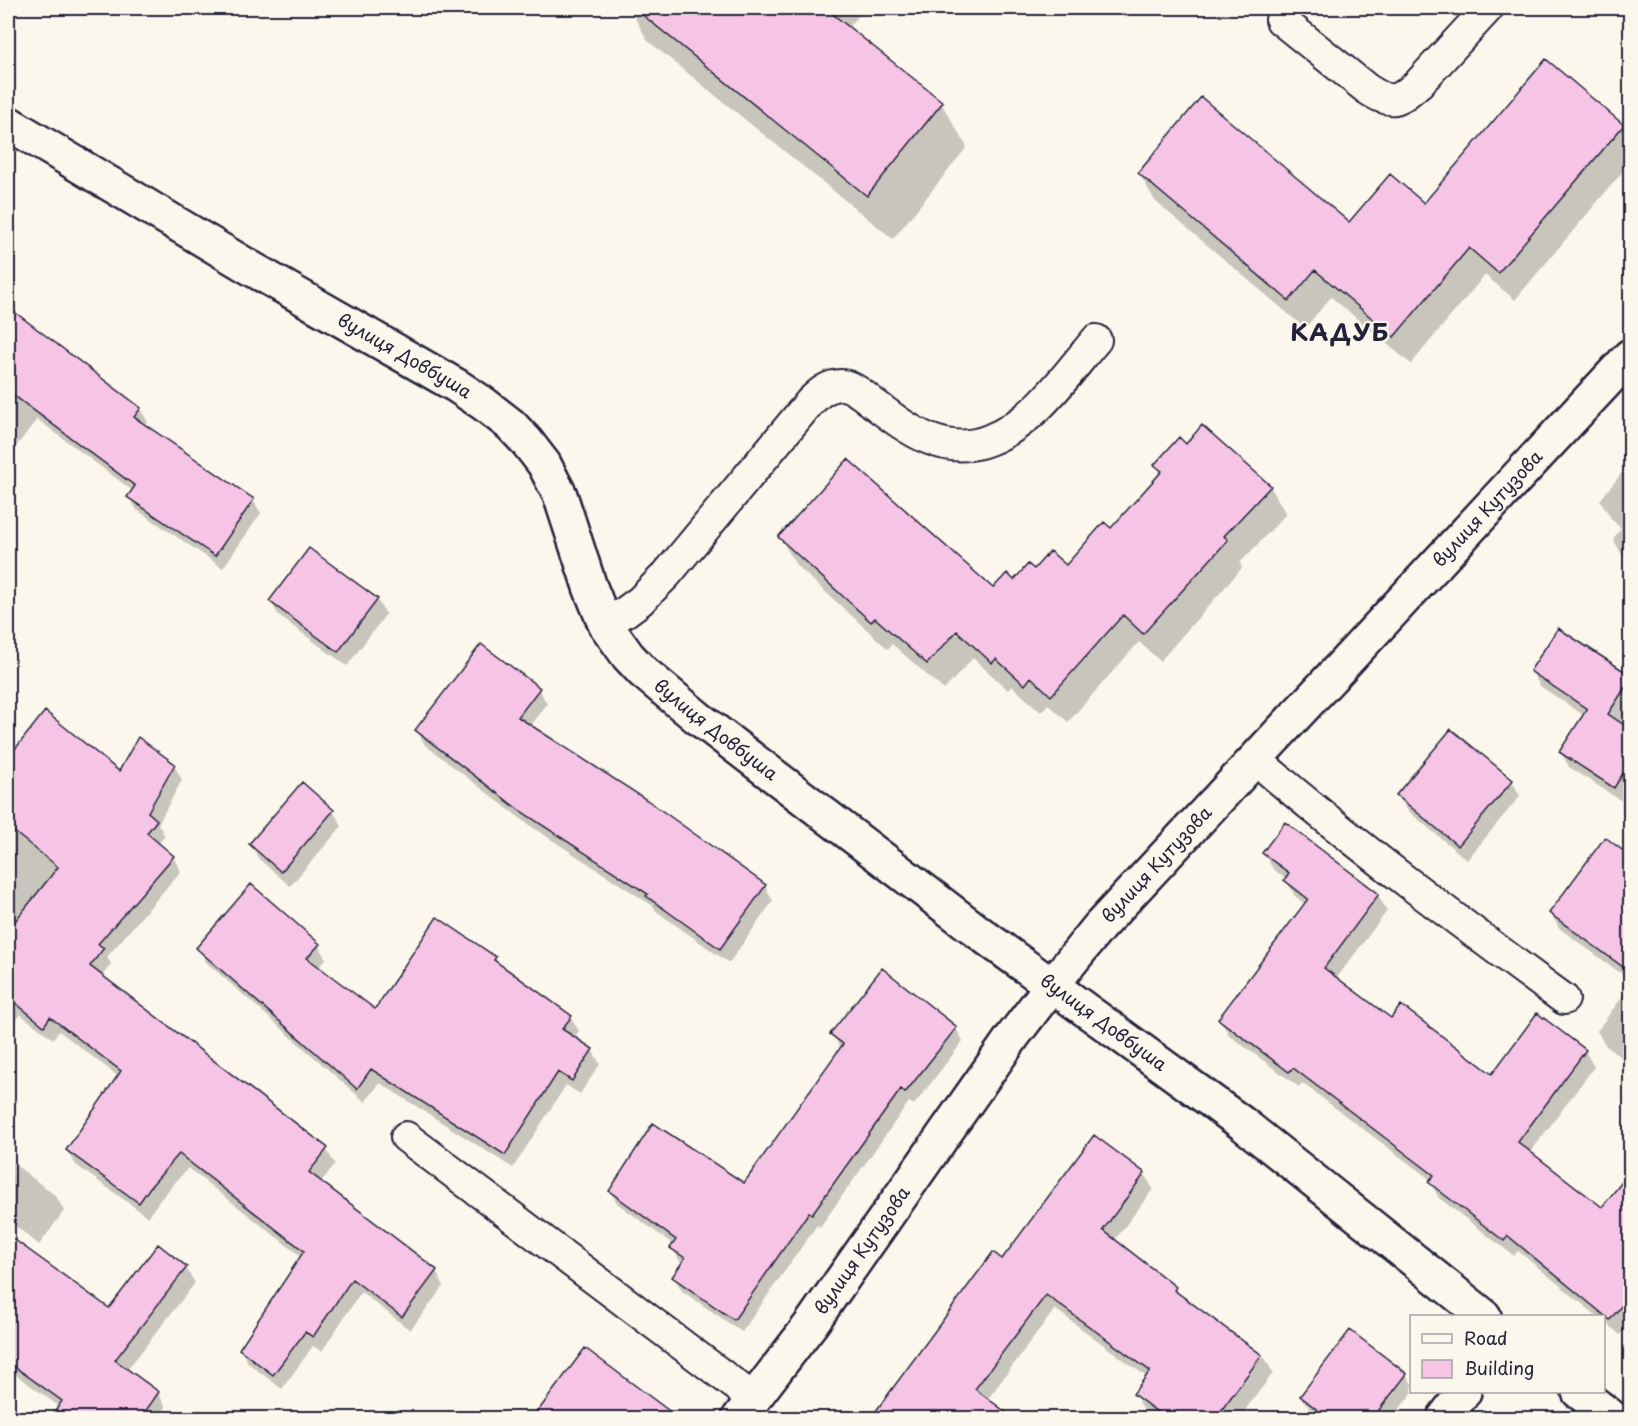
<svg xmlns="http://www.w3.org/2000/svg" width="1638" height="1426" viewBox="0 0 1638 1426" font-family="'Playpen Sans',sans-serif">
<style>
.shadow{fill:#0003}
.building{fill:#f6c5e6;stroke:#22223b;stroke-width:1.5}
.lines{fill:none;stroke-linecap:round;stroke-linejoin:round}
.service-casing{stroke:#22223b;stroke-width:34}
.minor-casing{stroke:#22223b;stroke-width:38}
.service{stroke:#fbf7ec;stroke-width:30}
.minor{stroke:#fbf7ec;stroke-width:33}
.labels{text-anchor:middle;stroke-width:4.5;stroke-linejoin:round;paint-order:stroke}
.street-label{font-size:18px;fill:#22223b;stroke:#fbf7ec}
.district-label{font-size:24px;font-weight:bold;letter-spacing:1.5px;fill:#22223b;stroke:#fbf7ec}
</style>
<rect width="100%" height="100%" fill="#fbf7ec"/>
<filter id="ink" filterUnits="userSpaceOnUse"><feTurbulence type="fractalNoise" baseFrequency=".0167" numOctaves="2"/><feDisplacementMap in="SourceGraphic" scale="12" xChannelSelector="R" yChannelSelector="G"/><feConvolveMatrix kernelMatrix="1 2 1 2 8 2 1 2 1" color-interpolation-filters="sRGB"/></filter>
<g filter="url(#ink)">
<!-- shadow -->
<path class="shadow" d="M 629,8 L 865,8 L 848,28 L 941,103 L 967,147 L 893,239 L 648,41 Z
M 1623,126 L 1630,139 L 1630,163 L 1515,300 L 1485,275 L 1411,364 L 1331,297 L 1305,328 L 1155,201 L 1139,173 L 1349,224 L 1424,205 Z
M 8,281 L 14,292 L 8,301 Z
M 8,309 L 140,409 L 148,422 L 145,426 L 253,500 L 261,513 L 223,568 L 137,510 L 129,497 L 133,491 L 37,419 L 8,457 Z
M 1186,446 L 1270,486 L 1286,514 L 1240,563 L 1242,568 L 1160,661 L 1139,642 L 1068,722 L 1048,704 L 1041,712 L 1012,686 L 1008,690 L 973,658 L 944,690 L 892,644 L 888,649 L 796,565 L 780,537 L 993,590 L 1015,582 L 1034,571 L 1066,567 L 1111,530 L 1161,474 L 1156,465 Z
M 1630,463 L 1630,565 L 1625,560 L 1613,539 L 1621,528 L 1612,520 L 1600,500 Z
M 377,600 L 386,614 L 347,666 L 279,616 L 271,602 Z
M 1559,630 L 1630,677 L 1630,707 L 1620,723 L 1630,730 L 1630,789 L 1623,802 L 1569,767 L 1561,752 L 1585,716 L 1540,686 L 1531,671 Z
M 539,689 L 547,704 L 530,727 L 646,802 L 765,886 L 773,901 L 729,963 L 656,911 L 653,906 L 529,825 L 425,745 L 417,730 Z
M 45,714 L 120,774 L 174,765 L 182,780 L 158,824 L 165,836 L 158,844 L 173,857 L 181,871 L 107,957 L 111,964 L 102,976 L 326,1149 L 335,1164 L 321,1182 L 436,1271 L 444,1286 L 410,1330 L 361,1292 L 322,1351 L 313,1346 L 282,1389 L 249,1364 L 240,1349 L 302,1257 L 188,1168 L 159,1201 L 148,1217 L 76,1165 L 67,1151 L 119,1077 L 59,1031 L 53,1039 L 20,1014 L 8,1031 L 8,760 Z
M 1512,781 L 1520,796 L 1467,860 L 1407,810 L 1398,795 Z
M 333,811 L 342,826 L 290,886 L 259,859 L 251,844 Z
M 1605,839 L 1630,858 L 1630,980 L 1559,928 L 1551,913 Z
M 1264,853 L 1378,895 L 1387,911 L 1336,979 L 1391,1020 L 1493,1076 L 1585,1051 L 1594,1067 L 1530,1153 L 1602,1209 L 1629,1176 L 1630,1177 L 1630,1332 L 1626,1328 L 1620,1335 L 1604,1321 L 1604,1316 L 1597,1316 L 1518,1251 L 1514,1256 L 1439,1198 L 1430,1182 L 1431,1180 L 1302,1083 L 1299,1087 L 1229,1035 L 1220,1019 L 1305,904 L 1295,896 L 1286,880 L 1286,879 L 1273,869 Z
M 318,945 L 326,959 L 318,968 L 376,1011 L 495,958 L 500,967 L 570,1017 L 579,1031 L 574,1038 L 592,1050 L 600,1064 L 580,1094 L 566,1085 L 513,1168 L 380,1083 L 365,1102 L 206,962 L 198,948 Z
M 1630,986 L 1630,1064 L 1606,1046 L 1597,1031 Z
M 956,1028 L 963,1041 L 914,1105 L 909,1102 L 820,1227 L 817,1225 L 742,1332 L 682,1291 L 674,1277 L 683,1264 L 680,1261 L 672,1248 L 674,1245 L 618,1204 L 610,1191 L 744,1186 L 841,1049 L 832,1034 Z
M 8,1159 L 56,1196 L 64,1211 L 39,1245 L 8,1220 Z
M 1144,1174 L 1153,1189 L 1114,1241 L 1175,1288 L 1180,1296 L 1265,1358 L 1273,1373 L 1239,1418 L 1154,1418 L 1155,1417 L 1143,1409 L 1135,1394 L 1147,1377 L 1055,1309 L 987,1400 L 872,1418 L 1003,1261 Z
M 8,1236 L 109,1310 L 158,1247 L 186,1268 L 195,1283 L 127,1370 L 158,1393 L 166,1407 L 158,1418 L 56,1418 L 60,1407 L 8,1369 Z
M 1406,1375 L 1412,1384 L 1412,1392 L 1413,1392 L 1392,1418 L 1320,1418 L 1311,1411 L 1302,1397 Z"/>
<!-- building -->
<path class="building" d="M 634,8 L 825,8 L 943,102 L 867,196 Z
M 1546,59 L 1624,125 L 1498,273 L 1469,248 L 1394,337 L 1315,270 L 1289,301 L 1138,173 L 1201,97 L 1349,222 L 1390,174 L 1424,203 Z
M 8,307 L 141,408 L 134,417 L 254,499 L 215,556 L 127,497 L 135,486 L 8,391 Z
M 1202,425 L 1271,486 L 1224,536 L 1228,540 L 1143,634 L 1123,615 L 1051,696 L 1031,677 L 1025,685 L 996,659 L 992,663 L 957,631 L 927,664 L 875,618 L 871,622 L 778,537 L 848,459 L 993,588 L 1007,573 L 1014,580 L 1028,564 L 1034,569 L 1050,551 L 1066,565 L 1104,522 L 1111,528 L 1162,471 L 1154,465 L 1179,437 L 1186,444 Z
M 309,548 L 378,599 L 338,652 L 269,601 Z
M 1558,628 L 1630,675 L 1630,680 L 1608,714 L 1630,729 L 1630,762 L 1614,788 L 1559,752 L 1587,709 L 1530,671 Z
M 481,644 L 540,688 L 518,717 L 647,800 L 766,885 L 720,949 L 646,896 L 648,894 L 519,810 L 415,730 Z
M 45,711 L 119,771 L 138,737 L 175,764 L 148,812 L 157,820 L 147,833 L 174,856 L 98,944 L 104,948 L 90,966 L 328,1148 L 309,1172 L 437,1270 L 402,1317 L 352,1279 L 313,1337 L 305,1332 L 273,1375 L 239,1349 L 304,1251 L 179,1154 L 151,1186 L 139,1203 L 66,1150 L 121,1071 L 50,1017 L 44,1026 L 8,997 L 8,930 L 58,867 L 8,827 L 8,758 Z
M 1451,729 L 1513,780 L 1458,846 L 1396,795 Z
M 302,782 L 334,810 L 281,872 L 249,844 Z
M 1285,822 L 1379,894 L 1324,968 L 1391,1018 L 1401,1005 L 1492,1074 L 1537,1013 L 1586,1050 L 1518,1142 L 1602,1207 L 1630,1172 L 1630,1295 L 1610,1320 L 1508,1236 L 1504,1241 L 1428,1182 L 1434,1175 L 1293,1068 L 1289,1072 L 1218,1019 L 1308,899 L 1284,880 L 1289,873 L 1262,853 Z
M 1605,837 L 1630,856 L 1630,972 L 1549,913 Z
M 251,884 L 320,944 L 307,958 L 375,1009 L 437,917 L 496,957 L 494,960 L 572,1016 L 562,1029 L 593,1049 L 572,1081 L 558,1072 L 505,1155 L 371,1069 L 357,1089 L 196,948 Z
M 882,968 L 957,1027 L 905,1093 L 901,1089 L 812,1214 L 809,1212 L 734,1320 L 672,1277 L 685,1258 L 670,1248 L 676,1240 L 609,1191 L 653,1123 L 744,1183 L 843,1044 L 830,1034 Z
M 1094,1135 L 1145,1173 L 1103,1230 L 1176,1287 L 1174,1290 L 1262,1355 L 1215,1419 L 1167,1419 L 1133,1394 L 1150,1371 L 1046,1295 L 975,1389 L 1015,1419 L 870,1419 L 993,1252 L 1002,1259 Z
M 8,1235 L 109,1308 L 158,1244 L 187,1267 L 115,1360 L 159,1392 L 140,1419 L 50,1419 L 62,1401 L 8,1362 Z
M 1350,1330 L 1407,1374 L 1372,1419 L 1329,1419 L 1300,1396 Z
M 585,1348 L 680,1419 L 532,1419 Z"/>
<g class="lines">
<defs>
<path id="service" d="M 1281,20 L 1367,89 C 1392,105 1397,102 1419,83 L 1488,8
M 605,624 L 625,612 L 640,601 L 667,574 L 810,402 C 819,393 828,385 841,385 C 852,385 864,396 873,403 C 907,429 944,458 989,440 C 1035,422 1065,376 1096,340
M 1255,759 C 1355,845 1458,921 1564,999
M 406,1137 L 754,1399"/>
<g id="minor">
<path id="s1" d="M 8,123 L 249,267 L 457,386 L 484,404 L 511,425 L 527,442 L 544,464 L 560,495 L 590,587 L 605,624 L 628,656 L 643,672 L 697,717 L 985,937 L 1243,1124 L 1484,1316"/>
<path d="M 1579,1392 L 1613,1418"/>
<path id="s2" d="M 739,1418 L 811,1324 L 1013,1036 L 1052,985 L 1099,927 L 1630,356"/>
<path d="M 1444,1418 L 1464,1392"/>
</g>
</defs>
<!-- service casing -->
<use href="#service" class="service-casing"/>
<!-- minor casing -->
<use href="#minor" class="minor-casing"/>
<!-- service -->
<use href="#service" class="service"/>
<!-- minor -->
<use href="#minor" class="minor"/>
</g>
</g>
<g class="labels">
<!-- street labels -->
<g class="street-label">
<text dy="6" stroke="none"><textPath href="#s1" startOffset="460">вулиця Довбуша</textPath></text>
<text dy="6" stroke="none"><textPath href="#s2" startOffset="1180">вулиця Кутузова</textPath></text>
<text dy="6" stroke="none"><textPath href="#s1" startOffset="964">вулиця Довбуша</textPath></text>
<text dy="6" stroke="none"><textPath href="#s2" startOffset="694">вулиця Кутузова</textPath></text>
<text dy="6" stroke="none"><textPath href="#s1" startOffset="1450">вулиця Довбуша</textPath></text>
<text dy="6" stroke="none"><textPath href="#s2" startOffset="208">вулиця Кутузова</textPath></text>
</g>
<!-- district labels -->
<g class="district-label">
<text x="1340" y="341">КАДУБ</text>
</g>
</g>
<!-- margin -->
<rect width="1638" height="1426" fill="none" stroke="#fbf7ec" stroke-width="30"/>
<rect x="15" y="15" width="1608" height="1396" fill="none" stroke="#22223b" stroke-width="2" filter="url(#ink)"/>
<!-- legend -->
<rect x="1410" y="1315" width="195" height="78" fill="#fbf7ec" stroke="#a4a2a5" stroke-width="1.5"/>
<rect x="1422" y="1334" width="30" height="9" fill="#fbf7ec" stroke="#a4a2a5" stroke-width="1.5"/>
<text x="1464" y="1345" font-size="18" fill="#22223b">Road</text>
<rect x="1422" y="1360" width="30" height="18" fill="#f6c5e6" stroke="#a4a2a5" stroke-width="1.5"/>
<text x="1464" y="1375" font-size="18" fill="#22223b">Building</text>
</svg>
